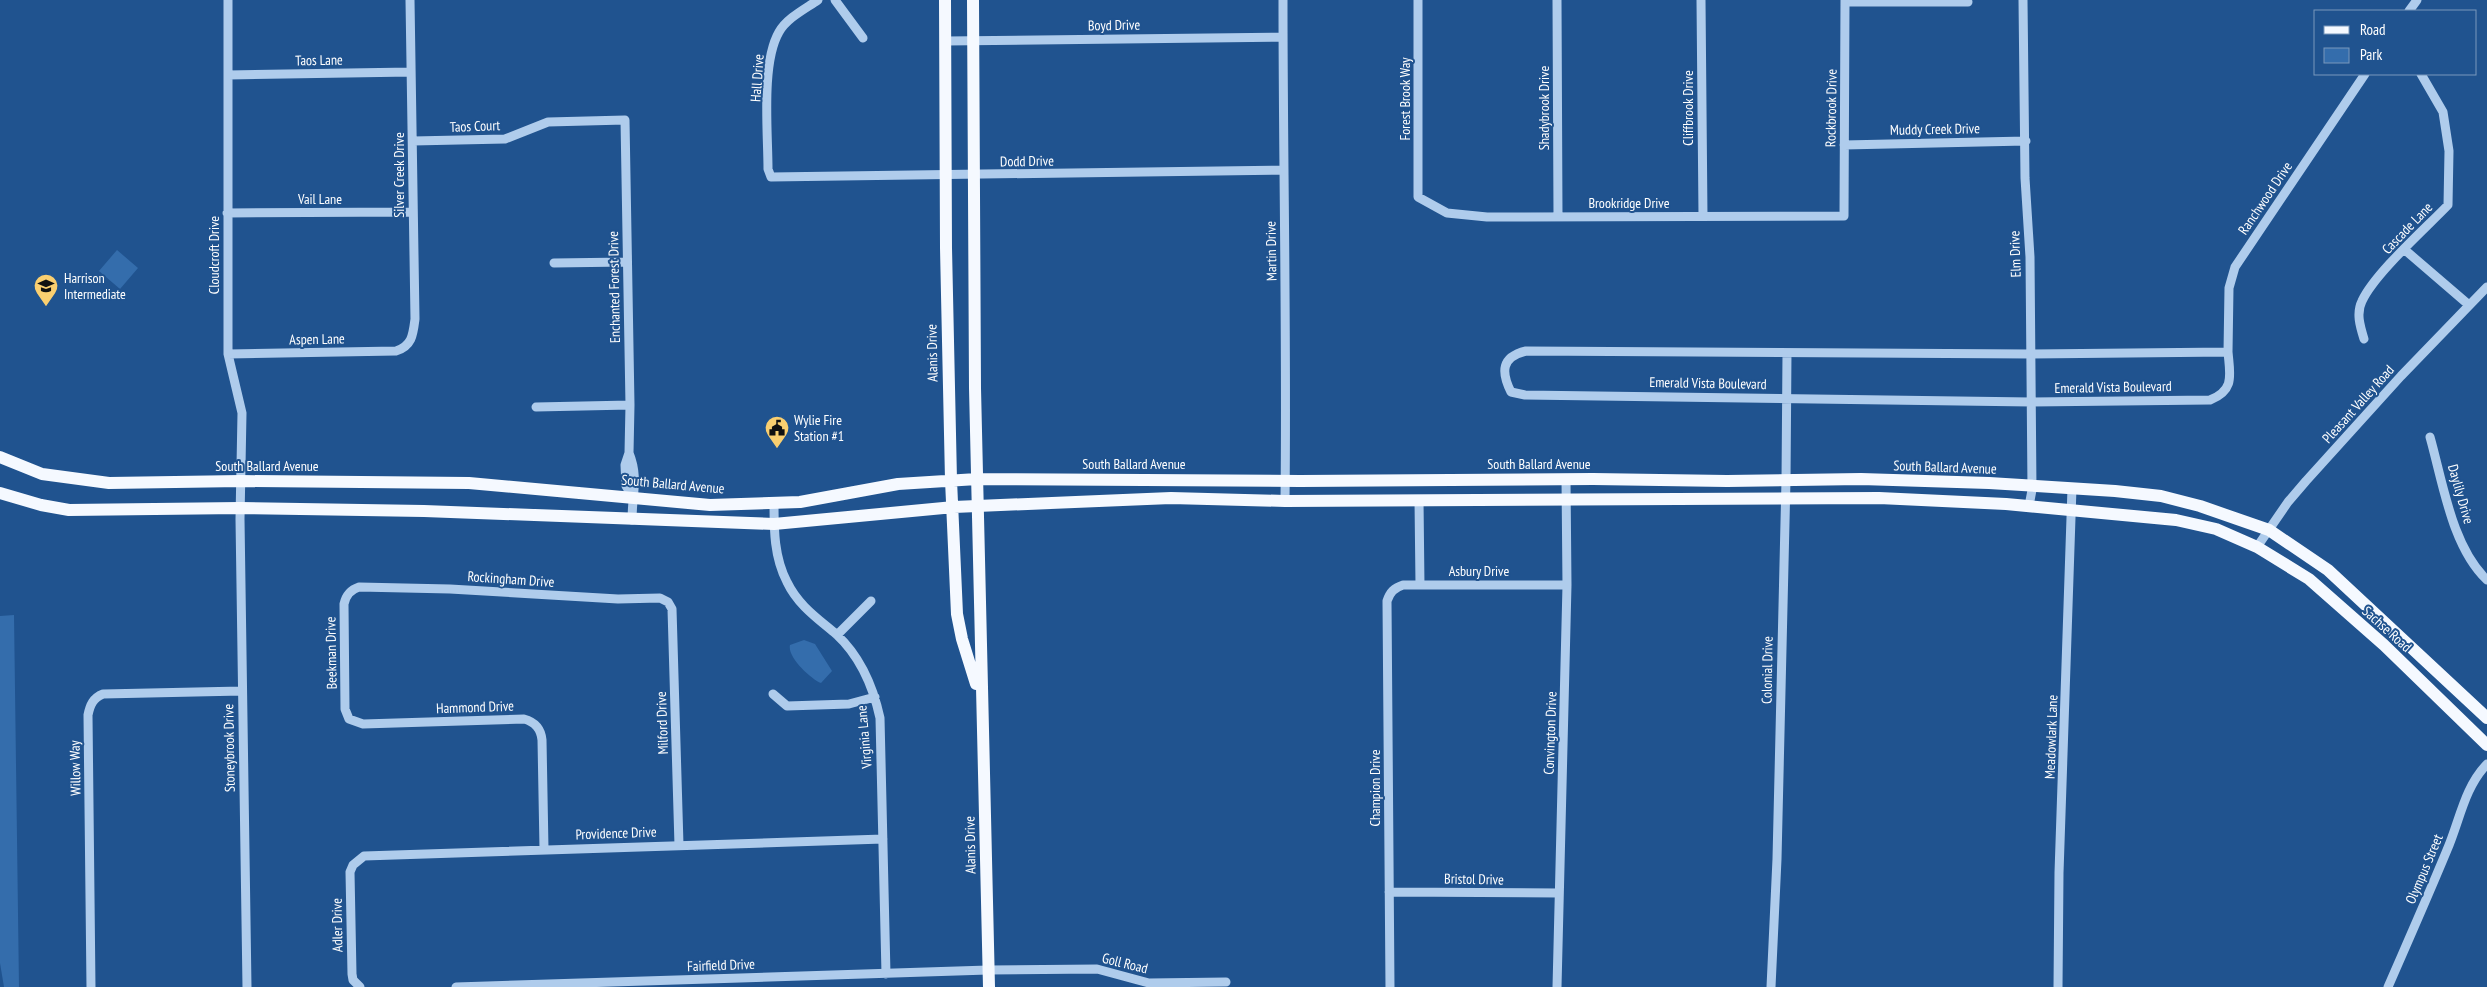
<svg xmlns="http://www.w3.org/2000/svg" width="2487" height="987" viewBox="0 0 2487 987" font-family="'PT Sans Narrow',sans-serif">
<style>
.green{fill:#346dac}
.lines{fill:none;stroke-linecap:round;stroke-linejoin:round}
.minor{stroke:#afccec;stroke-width:9}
.major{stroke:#f5f9ff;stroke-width:12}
.labels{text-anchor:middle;stroke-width:4;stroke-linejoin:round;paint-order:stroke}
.street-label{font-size:14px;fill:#fff;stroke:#20538f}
.poi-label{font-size:14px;fill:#fff;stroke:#20538f;text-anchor:start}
</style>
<rect width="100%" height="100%" fill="#20538f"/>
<!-- green -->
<path class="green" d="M 117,250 L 138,268 L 120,289 L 99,271 Z
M 14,615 L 19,987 L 4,987 L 0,963 L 0,616 Z
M 804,640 L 815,644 L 832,671 L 821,683 C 811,679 787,657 790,645 Z"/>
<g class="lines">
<!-- minor -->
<path class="minor" d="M 228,0 L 228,354 L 242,413 L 240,519 L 247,987
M 818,0 C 805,9 787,18 779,32 C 761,63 768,132 768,169 L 771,177 L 1283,170
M 835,0 L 863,38
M 1283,0 C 1283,167 1287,334 1285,501
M 1418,0 L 1418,197 L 1447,213 L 1487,217 L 1844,216 L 1845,0
M 1557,0 L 1558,217
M 1701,0 L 1703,216
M 2023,0 L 2025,178 L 2030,257 L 2032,490 L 2029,506
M 1846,2 L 1968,2
M 2409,11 L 2417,0
M 946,41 L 1283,37
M 228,75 L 411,72
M 413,141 L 505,139 L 548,122 L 625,120 L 630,405 L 629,453 L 625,465 L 626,486 L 632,496
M 1844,145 L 2026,141
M 227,213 L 413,212
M 2405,250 L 2469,305
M 554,263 L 627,262
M 2364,339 C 2360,326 2356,313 2362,301 C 2375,273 2425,229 2448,205 L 2449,151 L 2443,112 L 2421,74
M 1526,351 L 2031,354 L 2228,352 C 2230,375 2235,390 2210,400 L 2031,402 L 1525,395 L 1511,392 C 1501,372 1501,357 1526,351 Z
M 2228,352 L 2229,288 L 2235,267 L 2365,74
M 228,354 L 396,351 C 412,346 413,335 415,319 L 410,0
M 536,407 L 630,405
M 2430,437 C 2443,483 2452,547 2487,580
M 629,453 C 639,478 632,494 632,520
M 1419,500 L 1420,585
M 774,503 C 774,530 774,557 787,582 C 798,605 817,618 836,634 C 861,657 873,686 880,718 L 886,974
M 2257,547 L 2288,502 L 2306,481 L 2401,376 L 2487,287
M 837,635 L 871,601
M 773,694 L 787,706 L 849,704 L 875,697
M 544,849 L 542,740 C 541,729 535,722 524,719 L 363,724 L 349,719 L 345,709 L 344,604 C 346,595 350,590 359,587 L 450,589 L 618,599 L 660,598 L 668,602 L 672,609 L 679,845
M 1389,892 L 1559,893
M 91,987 L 88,715 C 90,705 93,698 103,694 L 242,691
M 360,987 L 353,980 L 352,974 L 350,872 L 353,865 L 364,856 L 883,839
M 456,987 L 988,970 L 1097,969 L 1149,983 L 1226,982
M 1390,987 L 1387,601 C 1390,592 1394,588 1403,585 L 1567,585
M 1557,987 L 1567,585 L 1566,479
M 1771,987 L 1777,859 L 1786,480 L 1787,353
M 2058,987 L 2059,873 L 2072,488
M 2388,987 C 2408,941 2428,896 2447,850 C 2460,820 2464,788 2487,764"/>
<!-- major -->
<path class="major" d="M 945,0 L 946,248 L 951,480 L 957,614 L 962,639 L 976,684
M 973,0 L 975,388 L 989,987
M 0,457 L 42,474 L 109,483 L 241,481 L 469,483 L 710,505 L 800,502 L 898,484 L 977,479 L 1300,481 L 1593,479 L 1727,481 L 1861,479 L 1989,483 L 2115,491 L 2161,496 L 2200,506 L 2269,530 L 2328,570 L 2487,718
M 0,493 L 41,505 L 69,510 L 240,508 L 424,511 L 774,524 L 954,507 L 1171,498 L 1285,501 L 1879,498 L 2006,504 L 2176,520 L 2216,529 L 2257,547 L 2309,579 L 2384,645 L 2487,745"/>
</g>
<!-- icons -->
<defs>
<symbol id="school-pin" viewBox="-11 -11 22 30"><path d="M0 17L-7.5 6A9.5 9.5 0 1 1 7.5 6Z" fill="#facf70" stroke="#20538f"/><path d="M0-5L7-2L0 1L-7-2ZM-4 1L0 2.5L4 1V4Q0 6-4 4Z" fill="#111"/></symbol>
<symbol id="civic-pin" viewBox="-11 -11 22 30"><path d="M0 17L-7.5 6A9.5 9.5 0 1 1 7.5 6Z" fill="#facf70" stroke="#20538f"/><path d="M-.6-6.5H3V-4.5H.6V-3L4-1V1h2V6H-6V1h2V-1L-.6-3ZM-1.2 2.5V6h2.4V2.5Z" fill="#111"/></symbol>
</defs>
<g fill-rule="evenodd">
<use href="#school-pin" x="32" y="272" width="28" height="38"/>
<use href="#civic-pin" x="763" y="414" width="28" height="38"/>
</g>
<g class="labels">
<!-- street labels -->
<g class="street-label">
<text transform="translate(1114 25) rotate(-1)" y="5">Boyd Drive</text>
<text transform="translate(319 60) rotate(-1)" y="5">Taos Lane</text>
<text transform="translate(757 78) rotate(-86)" y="5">Hall Drive</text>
<text transform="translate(1405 99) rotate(-90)" y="5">Forest Brook Way</text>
<text transform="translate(1544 108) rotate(-90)" y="5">Shadybrook Drive</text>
<text transform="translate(1688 108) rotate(-90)" y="5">Cliffbrook Drive</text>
<text transform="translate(1831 108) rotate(-89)" y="5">Rockbrook Drive</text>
<text transform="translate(475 126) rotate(-2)" y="5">Taos Court</text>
<text transform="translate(1935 129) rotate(-1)" y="5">Muddy Creek Drive</text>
<text transform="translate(1027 161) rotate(-1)" y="5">Dodd Drive</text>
<text transform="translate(399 175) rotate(-90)" y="5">Silver Creek Drive</text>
<text transform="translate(2265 198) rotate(-56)" y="5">Ranchwood Drive</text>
<text x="320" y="204">Vail Lane</text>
<text x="1629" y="208">Brookridge Drive</text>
<text transform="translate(2407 228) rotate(-46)" y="5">Cascade Lane</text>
<text transform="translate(1271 251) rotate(-91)" y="5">Martin Drive</text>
<text transform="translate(2015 254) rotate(-92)" y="5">Elm Drive</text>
<text transform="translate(214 255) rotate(-90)" y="5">Cloudcroft Drive</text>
<text transform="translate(614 287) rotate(-91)" y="5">Enchanted Forest Drive</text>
<text transform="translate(317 339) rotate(-1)" y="5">Aspen Lane</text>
<text transform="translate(932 353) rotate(-91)" y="5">Alanis Drive</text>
<text transform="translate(1708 383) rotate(1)" y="5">Emerald Vista Boulevard</text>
<text transform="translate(2113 387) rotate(-1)" y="5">Emerald Vista Boulevard</text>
<text transform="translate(2358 404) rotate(-48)" y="5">Pleasant Valley Road</text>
<text x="1134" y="469">South Ballard Avenue</text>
<text x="1539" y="469">South Ballard Avenue</text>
<text x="267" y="471">South Ballard Avenue</text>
<text transform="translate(1945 467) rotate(2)" y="5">South Ballard Avenue</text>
<text transform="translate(673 484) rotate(5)" y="5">South Ballard Avenue</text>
<text transform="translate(2461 494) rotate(74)" y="5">Daylily Drive</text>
<text x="1479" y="576">Asbury Drive</text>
<text transform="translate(511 579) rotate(4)" y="5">Rockingham Drive</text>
<text transform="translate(2387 629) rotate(42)" y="5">Sachse Road</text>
<text transform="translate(331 653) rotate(-91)" y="5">Beekman Drive</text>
<text transform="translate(1767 670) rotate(-89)" y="5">Colonial Drive</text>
<text transform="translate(475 707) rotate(-2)" y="5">Hammond Drive</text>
<text transform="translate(662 723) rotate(-92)" y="5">Milford Drive</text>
<text transform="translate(1550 733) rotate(-88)" y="5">Convington Drive</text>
<text transform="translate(864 737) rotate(-95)" y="5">Virginia Lane</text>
<text transform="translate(2051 737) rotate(-88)" y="5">Meadowlark Lane</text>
<text transform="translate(229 748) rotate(-91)" y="5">Stoneybrook Drive</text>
<text transform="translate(75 768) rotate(-91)" y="5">Willow Way</text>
<text transform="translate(1375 788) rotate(-90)" y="5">Champion Drive</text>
<text transform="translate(616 833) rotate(-2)" y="5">Providence Drive</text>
<text transform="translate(970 845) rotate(-91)" y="5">Alanis Drive</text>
<text transform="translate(2424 869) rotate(-67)" y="5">Olympus Street</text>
<text transform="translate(1474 879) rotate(1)" y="5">Bristol Drive</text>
<text transform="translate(337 925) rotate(-91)" y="5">Adler Drive</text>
<text transform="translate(1125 963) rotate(14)" y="5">Goll Road</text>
<text transform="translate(721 965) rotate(-2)" y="5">Fairfield Drive</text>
</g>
<!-- poi labels -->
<g class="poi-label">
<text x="64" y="283">Harrison<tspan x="64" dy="16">Intermediate</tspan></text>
<text x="794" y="425">Wylie Fire<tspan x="794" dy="16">Station #1</tspan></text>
</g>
</g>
<!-- legend -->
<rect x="2314" y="10" width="162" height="65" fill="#20538f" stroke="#7998bc"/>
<rect x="2324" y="26" width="25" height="8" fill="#f5f9ff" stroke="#7998bc"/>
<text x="2360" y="35" font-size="15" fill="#ffffff">Road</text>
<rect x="2324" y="48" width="25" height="15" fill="#346dac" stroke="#7998bc"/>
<text x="2360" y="60" font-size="15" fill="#ffffff">Park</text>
</svg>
